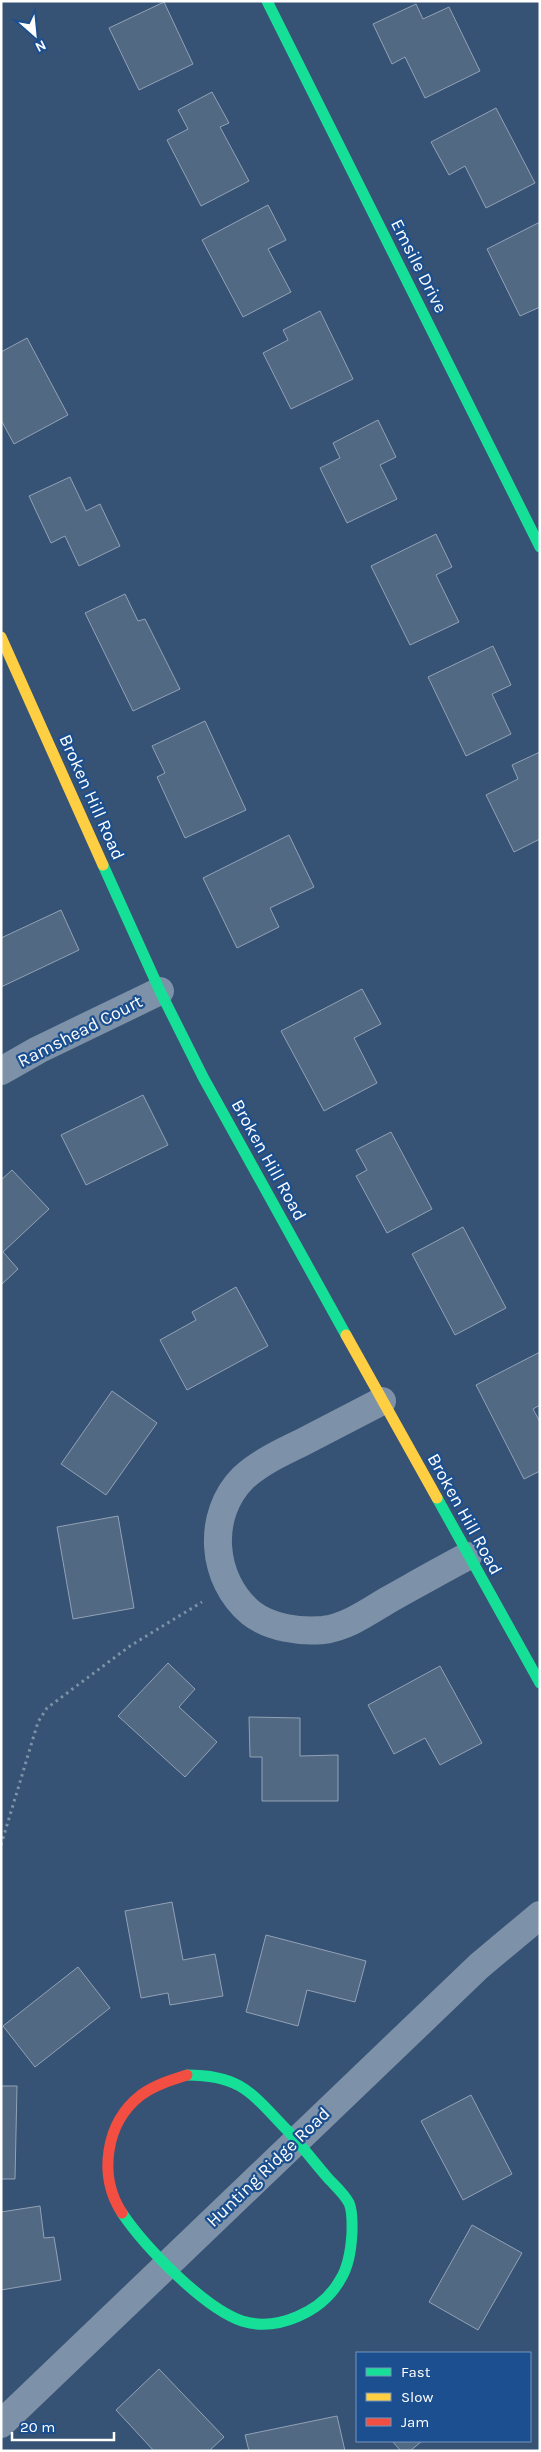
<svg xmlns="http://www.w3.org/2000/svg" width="541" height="2452" viewBox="0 0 541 2452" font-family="Karla,sans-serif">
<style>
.building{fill:#526984;stroke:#92a2b6}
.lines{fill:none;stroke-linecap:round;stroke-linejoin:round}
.path{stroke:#7d92a8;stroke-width:3;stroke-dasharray:2.5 4;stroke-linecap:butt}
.street{stroke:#7d92a8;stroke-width:28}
.fast{stroke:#16e098;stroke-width:11}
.slow{stroke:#ffcf43;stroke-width:11}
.jam{stroke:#f24e42;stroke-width:11}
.labels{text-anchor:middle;stroke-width:4.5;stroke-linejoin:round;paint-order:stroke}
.street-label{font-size:18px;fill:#fff;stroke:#1b4f8f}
</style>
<rect width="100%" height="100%" fill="#365274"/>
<!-- building -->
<path class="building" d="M 164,2 L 193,64 L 139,90 L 109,28 Z
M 416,4 L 423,19 L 449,7 L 480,71 L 425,98 L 405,57 L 392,64 L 373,24 Z
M 212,92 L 229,123 L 220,127 L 249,181 L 201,206 L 167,140 L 188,129 L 178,110 Z
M 496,108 L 535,183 L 486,208 L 465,166 L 449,175 L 431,142 Z
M 268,205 L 286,240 L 268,249 L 291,292 L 243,317 L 202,240 Z
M 540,222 L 540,307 L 520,316 L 487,249 Z
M 320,311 L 353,379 L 291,409 L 263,353 L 288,340 L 283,330 Z
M 27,338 L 68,415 L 14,444 L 1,420 L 1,352 Z
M 378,420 L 396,457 L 380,465 L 397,499 L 347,523 L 320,468 L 340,458 L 333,443 Z
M 70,477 L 86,511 L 100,504 L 120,546 L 79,566 L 65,536 L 51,543 L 29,496 Z
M 436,534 L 452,567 L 436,575 L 459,622 L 410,645 L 371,566 Z
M 125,594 L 138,621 L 145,619 L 180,689 L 133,711 L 85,613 Z
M 493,646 L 511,685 L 492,694 L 511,734 L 466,756 L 428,677 Z
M 205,721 L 246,810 L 185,838 L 157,777 L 165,773 L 152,746 Z
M 540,752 L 540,839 L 514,852 L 486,795 L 518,779 L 512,765 Z
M 289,835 L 314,887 L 270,908 L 279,927 L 237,948 L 203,878 Z
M 61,910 L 79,950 L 1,987 L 1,938 Z
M 362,989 L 381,1024 L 354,1038 L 377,1083 L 324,1111 L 281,1031 Z
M 143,1095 L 168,1145 L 86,1185 L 61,1135 Z
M 391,1132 L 432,1209 L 387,1233 L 356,1176 L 367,1170 L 356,1150 Z
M 12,1170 L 49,1209 L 3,1252 L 18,1269 L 1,1285 L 1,1180 Z
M 463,1227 L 506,1308 L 455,1335 L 412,1254 Z
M 236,1287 L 268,1346 L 187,1390 L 160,1340 L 196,1320 L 192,1312 Z
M 540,1352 L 540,1405 L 533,1409 L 540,1422 L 540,1471 L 524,1479 L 476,1385 Z
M 112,1391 L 157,1423 L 106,1495 L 61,1464 Z
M 118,1516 L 134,1608 L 73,1619 L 57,1527 Z
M 168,1663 L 195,1689 L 179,1707 L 217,1742 L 185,1777 L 118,1716 Z
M 440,1666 L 482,1743 L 440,1765 L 425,1738 L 394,1754 L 368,1705 Z
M 249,1717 L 300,1718 L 300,1756 L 338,1755 L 338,1801 L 262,1801 L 262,1757 L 250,1757 Z
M 172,1902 L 183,1960 L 215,1954 L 223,1996 L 170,2005 L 168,1993 L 141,1998 L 125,1911 Z
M 266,1935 L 366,1961 L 355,2002 L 307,1990 L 298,2026 L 246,2012 Z
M 78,1967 L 110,2008 L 35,2067 L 3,2026 Z
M 1,2086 L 17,2086 L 15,2179 L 1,2179 Z
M 471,2095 L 512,2174 L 463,2200 L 421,2121 Z
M 40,2206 L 44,2238 L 54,2237 L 61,2280 L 1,2290 L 1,2212 Z
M 472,2225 L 522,2253 L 478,2330 L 429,2302 Z
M 159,2369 L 224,2437 L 209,2451 L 154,2451 L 116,2410 Z
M 337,2416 L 345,2451 L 249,2451 L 245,2435 Z
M 392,2441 L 422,2441 L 410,2451 L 401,2451 Z"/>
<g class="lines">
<!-- path -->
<path class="path" d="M 1,1845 L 38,1722 L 47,1708 L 130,1646 L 202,1602"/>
<!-- street -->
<path class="street" d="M 1,1071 L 38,1050 L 160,991
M 382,1401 C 355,1415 328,1429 301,1443 C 282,1452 259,1463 243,1478 C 206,1515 211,1580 251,1613 C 270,1628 300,1632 323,1630 C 347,1627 368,1612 388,1600 C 415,1585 441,1570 468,1556
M 1,2424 L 479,1966 L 540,1915"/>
<!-- fast -->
<path class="fast" d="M 267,1 L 540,547
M 103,865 L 160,991 L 203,1077 L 346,1335
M 437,1498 L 540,1683
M 122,2213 C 145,2247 204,2308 242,2321 C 277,2332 322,2312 340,2280 C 349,2266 351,2249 352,2233 C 352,2223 353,2212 349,2203 C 344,2193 334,2185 327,2177 C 314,2162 302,2146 288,2131 C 252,2094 242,2075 187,2075"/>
<!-- slow -->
<path class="slow" d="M 1,637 L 103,865
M 346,1335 L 437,1498"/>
<!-- jam -->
<path class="jam" d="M 122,2213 C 98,2176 105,2123 141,2095 C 155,2085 171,2080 187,2075"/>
</g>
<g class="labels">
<!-- street labels -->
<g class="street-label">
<text transform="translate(419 266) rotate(63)" y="6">Emsile Drive</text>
<text transform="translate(92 797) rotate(66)" y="6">Broken Hill Road</text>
<text transform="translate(80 1031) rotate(-27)" y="6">Ramshead Court</text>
<text transform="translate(269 1160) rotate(61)" y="6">Broken Hill Road</text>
<text transform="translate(465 1514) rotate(61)" y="6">Broken Hill Road</text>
<text transform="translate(268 2167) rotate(-44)" y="6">Hunting Ridge Road</text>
</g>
</g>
<!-- border -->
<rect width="541" height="2452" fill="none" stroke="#ffffff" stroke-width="5"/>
<!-- legend -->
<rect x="356" y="2352" width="175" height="90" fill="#1b4f8f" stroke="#7695bc"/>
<rect x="366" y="2368" width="25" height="8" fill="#16e098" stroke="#7695bc"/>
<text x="401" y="2377" font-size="15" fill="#ffffff">Fast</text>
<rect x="366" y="2393" width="25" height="8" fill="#ffcf43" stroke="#7695bc"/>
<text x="401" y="2402" font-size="15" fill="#ffffff">Slow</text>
<rect x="366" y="2418" width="25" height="8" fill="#f24e42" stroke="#7695bc"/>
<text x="401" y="2427" font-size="15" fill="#ffffff">Jam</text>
<!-- north arrow -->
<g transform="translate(35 35) rotate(153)" stroke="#1b4f8f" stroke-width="4" paint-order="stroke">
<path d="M0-4L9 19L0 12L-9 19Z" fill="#ffffff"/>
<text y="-8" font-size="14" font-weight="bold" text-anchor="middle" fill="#ffffff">N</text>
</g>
<!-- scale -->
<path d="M12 2432v8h102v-8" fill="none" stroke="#ffffff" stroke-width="2.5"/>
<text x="20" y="2432" font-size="15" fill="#ffffff" stroke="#1b4f8f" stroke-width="4" paint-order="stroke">20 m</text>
</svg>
